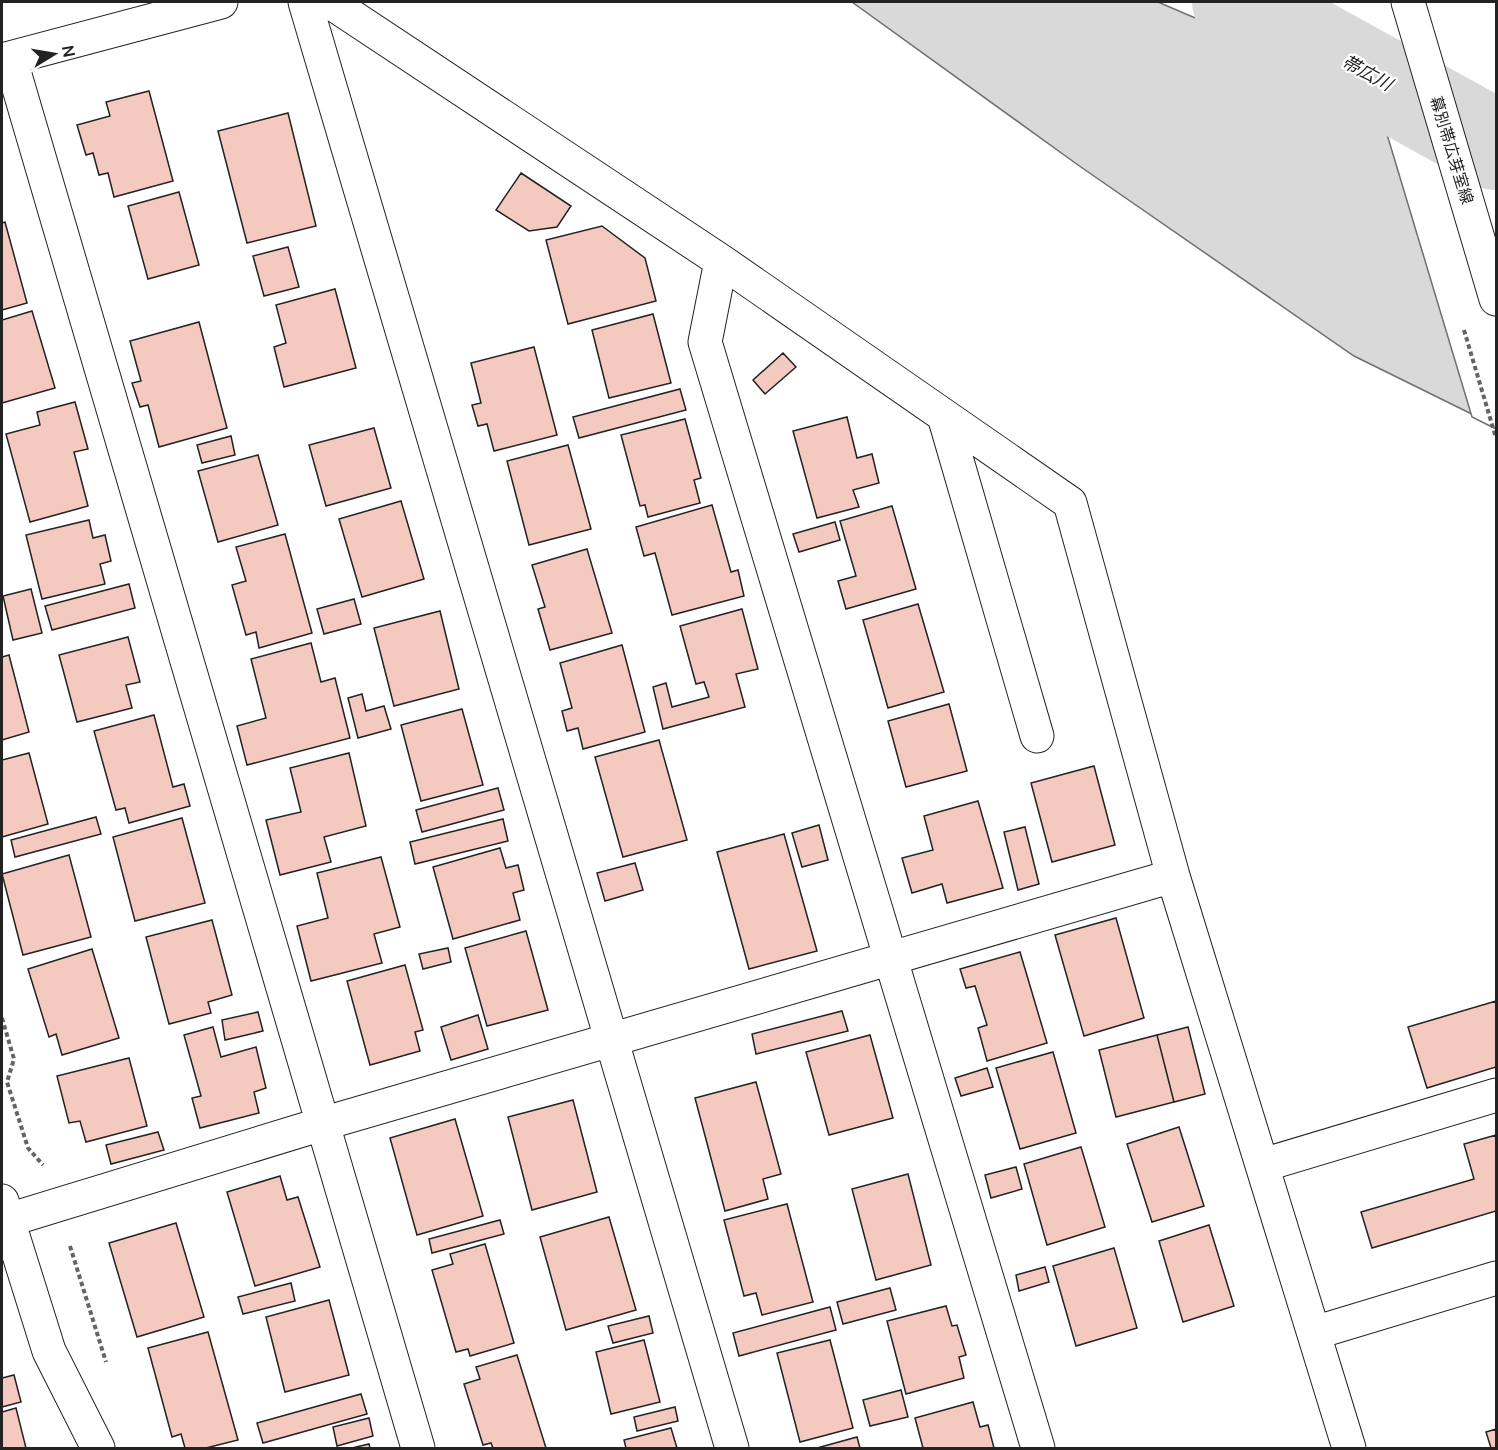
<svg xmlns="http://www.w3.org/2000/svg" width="1498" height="1450" viewBox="0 0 1498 1450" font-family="Manrope,'Noto Sans JP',sans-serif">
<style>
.water{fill:#d9d9d9;stroke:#6f6f6f;stroke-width:1.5}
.pier{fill:#fff;stroke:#6f6f6f;stroke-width:1.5}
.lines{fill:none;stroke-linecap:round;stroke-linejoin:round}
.river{stroke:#d9d9d9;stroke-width:90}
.building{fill:#f3c9c0;stroke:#222;stroke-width:1.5}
.minor-casing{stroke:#222;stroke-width:35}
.major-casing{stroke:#222;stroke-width:35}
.path{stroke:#646464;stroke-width:4;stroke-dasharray:4.5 3;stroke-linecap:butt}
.minor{stroke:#fff;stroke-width:33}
.major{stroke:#fff;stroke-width:33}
.labels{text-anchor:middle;stroke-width:4.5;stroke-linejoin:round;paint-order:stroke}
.street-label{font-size:16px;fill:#222;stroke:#fff}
.water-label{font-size:18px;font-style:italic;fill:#222;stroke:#fff}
</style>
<rect width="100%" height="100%" fill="#fff"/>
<!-- water -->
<path class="water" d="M 852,2 L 1158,2 L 1496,147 L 1496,426 L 1354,356 L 1078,165 Z"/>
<!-- pier -->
<path class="pier" d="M 1374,91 L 1496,143 L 1496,429 L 1472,417 Z"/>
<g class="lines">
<!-- river -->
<path class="river" d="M 1237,2 L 1496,145"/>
</g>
<!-- building -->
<path class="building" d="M 149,91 L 173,181 L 114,197 L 108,173 L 99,175 L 93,153 L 86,155 L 77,125 L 110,116 L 106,102 Z
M 288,113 L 316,226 L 247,243 L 218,131 Z
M 521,173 L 571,206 L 557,227 L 529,231 L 496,210 Z
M 179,192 L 199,265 L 148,279 L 128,206 Z
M 5,222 L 27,303 L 2,310 L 2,223 Z
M 602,226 L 645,258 L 656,301 L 568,324 L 546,240 Z
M 288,247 L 299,287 L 264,296 L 253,256 Z
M 335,289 L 356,368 L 284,387 L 274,347 L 286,343 L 276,305 Z
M 32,311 L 55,388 L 2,403 L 2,320 Z
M 653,314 L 671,383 L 609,398 L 592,330 Z
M 199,322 L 227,428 L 159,447 L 148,405 L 140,407 L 132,383 L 141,381 L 130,341 Z
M 534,347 L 557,435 L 494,451 L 487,424 L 478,426 L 472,405 L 481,403 L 471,363 Z
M 783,353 L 796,367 L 765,394 L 753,380 Z
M 680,389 L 686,410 L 579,438 L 573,417 Z
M 75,402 L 88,449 L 74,452 L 88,506 L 30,522 L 6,434 L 40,425 L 37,412 Z
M 847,417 L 857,458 L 872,454 L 879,483 L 853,490 L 859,507 L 817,518 L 793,431 Z
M 685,419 L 701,478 L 694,480 L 700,503 L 648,517 L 645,505 L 640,506 L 621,435 Z
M 374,428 L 391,488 L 326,506 L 309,445 Z
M 231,436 L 235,455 L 202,463 L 197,445 Z
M 568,445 L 591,529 L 529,545 L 507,461 Z
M 258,455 L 278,525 L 218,542 L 198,471 Z
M 401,501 L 424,579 L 362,597 L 339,519 Z
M 712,505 L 731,572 L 738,570 L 744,596 L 672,615 L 655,553 L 644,556 L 636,527 Z
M 892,506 L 916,589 L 846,609 L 838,581 L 856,576 L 840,521 Z
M 89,520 L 93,538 L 105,535 L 111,561 L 100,564 L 105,584 L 42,599 L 26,535 Z
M 835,522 L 840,540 L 799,552 L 793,534 Z
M 285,534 L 312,633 L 259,648 L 256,632 L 246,635 L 232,585 L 246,581 L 236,547 Z
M 587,549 L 612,633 L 550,650 L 538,609 L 545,607 L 532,565 Z
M 129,584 L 135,608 L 52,630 L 45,606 Z
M 31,589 L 42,633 L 13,640 L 3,596 Z
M 354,599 L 361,624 L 324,634 L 317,609 Z
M 918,604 L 944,692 L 888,708 L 863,620 Z
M 742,609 L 758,669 L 736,674 L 745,707 L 663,729 L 653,687 L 666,683 L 672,707 L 709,697 L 704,682 L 696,684 L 680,626 Z
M 440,611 L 459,689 L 394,706 L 374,628 Z
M 128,637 L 140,682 L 126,685 L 132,708 L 77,722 L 59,655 Z
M 311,643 L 321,682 L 335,678 L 350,738 L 247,765 L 237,726 L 266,718 L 251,659 Z
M 622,645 L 645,732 L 583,749 L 578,728 L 567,731 L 562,711 L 572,708 L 560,663 Z
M 9,655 L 29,732 L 2,740 L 2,657 Z
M 362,694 L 366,711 L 384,706 L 391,729 L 358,738 L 348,698 Z
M 949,704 L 967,771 L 906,787 L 888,721 Z
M 462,709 L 483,785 L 421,801 L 401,725 Z
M 154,715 L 173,787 L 184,784 L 190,806 L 129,823 L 125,808 L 116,810 L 94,731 Z
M 659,740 L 687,840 L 623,857 L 595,757 Z
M 29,753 L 48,824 L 2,837 L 2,760 Z
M 349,753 L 366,826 L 324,837 L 331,862 L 280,875 L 266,820 L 301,812 L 290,768 Z
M 1094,766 L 1115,845 L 1052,862 L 1031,783 Z
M 498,788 L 504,810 L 422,832 L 416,810 Z
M 978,801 L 1003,888 L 947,903 L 942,884 L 912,893 L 902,858 L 933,850 L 924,816 Z
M 96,817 L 101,834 L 15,857 L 11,840 Z
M 182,818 L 205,903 L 135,921 L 113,837 Z
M 503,819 L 508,841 L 415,864 L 410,842 Z
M 819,825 L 828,860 L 802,867 L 792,833 Z
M 1025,827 L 1039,884 L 1018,890 L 1004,832 Z
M 784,834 L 817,951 L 749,969 L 717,852 Z
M 500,848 L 506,868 L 518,865 L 524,890 L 513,893 L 520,920 L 453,939 L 433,867 Z
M 69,855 L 91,937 L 23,955 L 2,874 Z
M 381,857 L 400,927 L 374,934 L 382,963 L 311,981 L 297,926 L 328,918 L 317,873 Z
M 635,863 L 643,890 L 605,901 L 597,873 Z
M 1116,918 L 1144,1018 L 1084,1036 L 1055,935 Z
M 212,920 L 232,995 L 208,1002 L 211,1013 L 169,1024 L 146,937 Z
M 526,931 L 548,1010 L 487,1026 L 465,948 Z
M 448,948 L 451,962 L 423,969 L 419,954 Z
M 92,949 L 119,1038 L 62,1055 L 56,1034 L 49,1037 L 28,969 Z
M 1020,952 L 1047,1043 L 987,1061 L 978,1028 L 987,1025 L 975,986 L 966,988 L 960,969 Z
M 405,965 L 423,1030 L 415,1032 L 420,1051 L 370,1065 L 347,981 Z
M 1496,1001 L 1496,1067 L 1427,1088 L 1408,1027 Z
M 842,1011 L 848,1031 L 756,1054 L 752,1034 Z
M 258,1012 L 263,1031 L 225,1040 L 222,1020 Z
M 478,1015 L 488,1049 L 451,1060 L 441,1027 Z
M 213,1027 L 221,1057 L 256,1047 L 266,1088 L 254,1092 L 259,1113 L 200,1128 L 192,1098 L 201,1096 L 184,1035 Z
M 1188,1027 L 1205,1094 L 1174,1102 L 1157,1035 Z
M 870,1035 L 893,1118 L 829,1135 L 806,1052 Z
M 1157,1035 L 1174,1102 L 1116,1117 L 1099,1050 Z
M 1053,1052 L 1076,1133 L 1020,1149 L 996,1068 Z
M 129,1058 L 147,1126 L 86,1142 L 80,1121 L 69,1123 L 57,1076 Z
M 987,1068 L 993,1087 L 961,1096 L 955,1078 Z
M 756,1082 L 781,1174 L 763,1179 L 768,1199 L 725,1211 L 695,1098 Z
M 573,1100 L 597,1192 L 532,1210 L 508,1117 Z
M 455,1119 L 483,1216 L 417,1235 L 390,1138 Z
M 1179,1127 L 1204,1206 L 1152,1222 L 1127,1144 Z
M 158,1132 L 164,1150 L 111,1164 L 106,1145 Z
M 1496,1135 L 1496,1211 L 1372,1248 L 1361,1212 L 1474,1179 L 1464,1144 Z
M 1081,1147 L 1105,1227 L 1047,1245 L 1024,1164 Z
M 1016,1167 L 1022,1189 L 991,1198 L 985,1175 Z
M 908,1174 L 931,1265 L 876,1280 L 852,1189 Z
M 280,1176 L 287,1200 L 298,1197 L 320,1267 L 255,1286 L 227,1192 Z
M 787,1204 L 813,1302 L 762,1315 L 756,1293 L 744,1296 L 724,1220 Z
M 609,1217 L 636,1310 L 566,1330 L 540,1237 Z
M 500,1220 L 504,1234 L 432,1253 L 429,1239 Z
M 176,1223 L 204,1317 L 137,1337 L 109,1243 Z
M 1209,1225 L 1234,1306 L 1183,1322 L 1159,1241 Z
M 485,1244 L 514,1343 L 470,1356 L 468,1349 L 456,1352 L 432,1270 L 453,1264 L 450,1254 Z
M 1114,1248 L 1137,1328 L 1076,1346 L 1053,1266 Z
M 1045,1267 L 1049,1282 L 1019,1291 L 1016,1275 Z
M 291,1283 L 295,1301 L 243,1314 L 238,1297 Z
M 890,1288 L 896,1310 L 843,1324 L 837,1302 Z
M 329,1300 L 349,1375 L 285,1392 L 266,1317 Z
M 946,1306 L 952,1326 L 957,1325 L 966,1355 L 959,1357 L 964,1378 L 906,1394 L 887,1321 Z
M 830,1307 L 836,1330 L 739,1356 L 733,1333 Z
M 649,1316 L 653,1333 L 613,1343 L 608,1326 Z
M 208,1332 L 238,1440 L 206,1448 L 185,1448 L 181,1434 L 172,1437 L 148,1348 Z
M 644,1340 L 660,1402 L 611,1414 L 596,1352 Z
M 830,1340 L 853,1428 L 800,1442 L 777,1353 Z
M 517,1355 L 546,1448 L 493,1448 L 491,1443 L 483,1445 L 464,1384 L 480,1379 L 476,1367 Z
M 14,1375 L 21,1402 L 2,1407 L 2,1378 Z
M 901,1390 L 908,1417 L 870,1426 L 863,1400 Z
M 361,1394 L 367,1414 L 263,1443 L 257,1423 Z
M 973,1402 L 980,1427 L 988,1425 L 994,1448 L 923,1448 L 915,1418 Z
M 675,1407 L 678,1421 L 637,1431 L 634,1417 Z
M 16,1408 L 26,1448 L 2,1448 L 2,1412 Z
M 369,1418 L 373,1436 L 337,1446 L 333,1427 Z
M 671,1428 L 677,1448 L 626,1448 L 624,1440 Z
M 1496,1429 L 1496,1448 L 1491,1448 L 1486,1432 Z
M 857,1437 L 860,1448 L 817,1448 Z
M 369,1444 L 370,1448 L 352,1448 Z"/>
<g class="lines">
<defs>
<path id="minor" d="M 305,2 L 732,1448
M 330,2 L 721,261 L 1070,503 L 1173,876 L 1349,1448
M 10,58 L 418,1448
M 2,60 L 221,2
M 721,261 L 705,342 L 1038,1448
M 944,416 L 1037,736
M 1263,1165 L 1496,1095
M 2,1201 L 49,1351 L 98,1448
M 2,1222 L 322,1124 L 1173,876
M 1314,1333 L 1496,1278"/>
<path id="major" d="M 1408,2 L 1496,299"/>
</defs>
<!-- minor casing -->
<use href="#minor" class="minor-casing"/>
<!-- major casing -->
<use href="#major" class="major-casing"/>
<!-- path -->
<path class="path" d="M 1464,330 L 1496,438
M 2,1018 L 14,1059 L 7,1082 L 28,1148 L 43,1165
M 70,1246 L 106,1362"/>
<!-- minor -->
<use href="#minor" class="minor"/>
<!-- major -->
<use href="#major" class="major"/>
</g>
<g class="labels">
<!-- street labels -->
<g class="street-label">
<text transform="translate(1452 150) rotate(73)" y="6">幕別帯広芽室線</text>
</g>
<!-- water labels -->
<g class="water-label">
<text transform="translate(1367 73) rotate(29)" y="6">帯広川</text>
</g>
</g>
<!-- border -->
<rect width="1498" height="1450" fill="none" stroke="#222222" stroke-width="6"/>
<!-- north arrow -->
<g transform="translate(54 54) rotate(79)" stroke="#ffffff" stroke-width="4.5" paint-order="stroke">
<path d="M0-4.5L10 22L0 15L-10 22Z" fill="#222222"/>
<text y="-9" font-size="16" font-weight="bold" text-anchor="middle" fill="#222222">N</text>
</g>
</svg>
